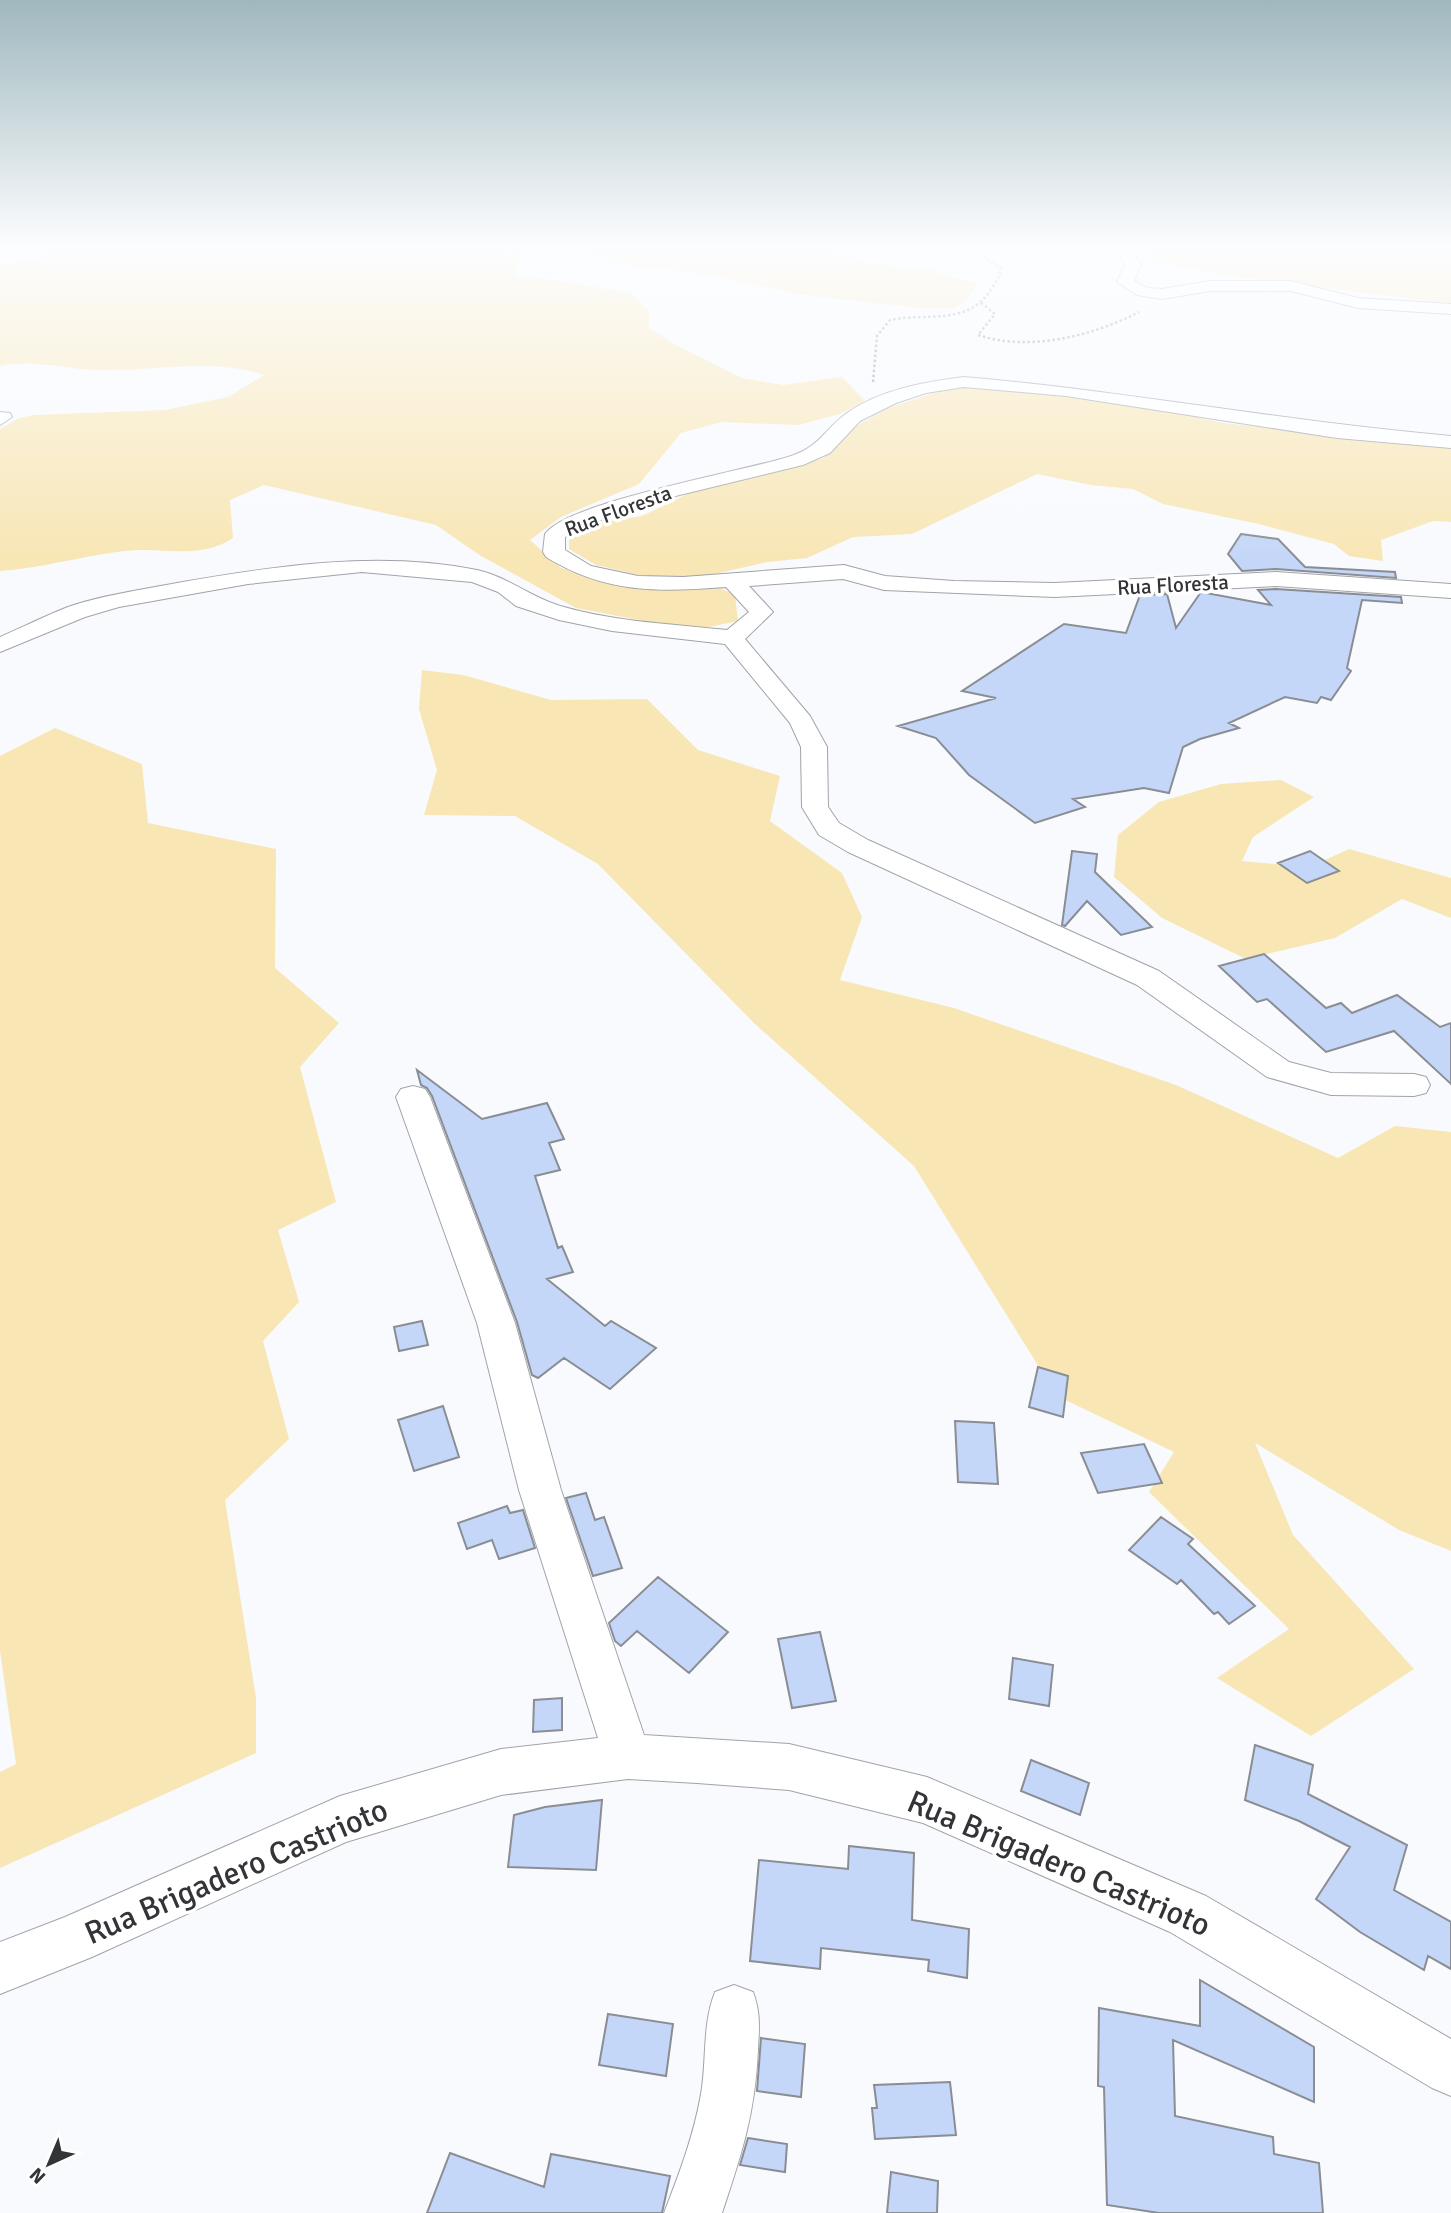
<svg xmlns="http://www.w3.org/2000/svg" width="1451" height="2213" viewBox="0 0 1451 2213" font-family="Signika,sans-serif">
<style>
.green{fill:#f8e6b5}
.building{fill:#c5d7f8;stroke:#8a8d93;stroke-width:2}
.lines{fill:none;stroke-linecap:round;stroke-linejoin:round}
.minor-casing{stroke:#a0a3a9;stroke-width:2}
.path{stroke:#999b9e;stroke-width:2.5;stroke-dasharray:2.5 2.5;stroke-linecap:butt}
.minor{fill:#fff;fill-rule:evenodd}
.labels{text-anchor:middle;stroke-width:7;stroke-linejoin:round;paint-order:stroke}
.far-street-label{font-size:21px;fill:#333437;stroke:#fff}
.near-street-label{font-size:32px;fill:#333437;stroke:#fff}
</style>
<rect width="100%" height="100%" fill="#f8fafe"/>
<!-- green -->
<path class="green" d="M 14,248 L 829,248 L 870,263 L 927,269 L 977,284 L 965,302 L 955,308 L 920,308 L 795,294 L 714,275 L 633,266 L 580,253 L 524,255 L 517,267 L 517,277 L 537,277 L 630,293 L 649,311 L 649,327 L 670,342 L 742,378 L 783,385 L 842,377 L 865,401 L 840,414 L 798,425 L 721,422 L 681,433 L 639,484 L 561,517 L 530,540 L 561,568 L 634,587 L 716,586 L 735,595 L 738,621 L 705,628 L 655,623 L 576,608 L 481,556 L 436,525 L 264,485 L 230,500 L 233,538 C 202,558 173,549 139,550 C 94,552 47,568 0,571 L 0,429 L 19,418 L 34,415 L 165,410 L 228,397 L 264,375 C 209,357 154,372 97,370 C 65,369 32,359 0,366 L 0,265 L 45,256 L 8,252 Z
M 1142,248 L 1451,248 L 1451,304 L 1217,274 L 1158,262 Z
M 982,386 L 1132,403 L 1223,423 L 1451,447 L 1451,522 L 1433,521 L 1381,540 L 1383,561 L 1349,556 L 1334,544 L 1259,524 L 1163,504 L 1133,489 L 1091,485 L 1037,474 L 912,534 L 853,537 L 807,558 L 767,562 L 710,575 L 652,578 L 596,565 L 569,549 L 569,535 L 590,524 L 642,516 L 708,484 L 768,474 L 824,458 L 846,432 L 888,408 L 943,390 Z
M 422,670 L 463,675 L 551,700 L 647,699 L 698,750 L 780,776 L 770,821 L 842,873 L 862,917 L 840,980 L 954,1008 L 1176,1085 L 1338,1158 L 1395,1126 L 1451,1132 L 1451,1551 L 1399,1530 L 1255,1443 L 1293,1535 L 1414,1669 L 1311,1736 L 1217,1678 L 1289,1629 L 1149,1492 L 1174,1452 L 1057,1396 L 914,1166 L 755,1024 L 598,864 L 515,816 L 424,815 L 437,770 L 419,709 Z
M 55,728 L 142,764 L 148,823 L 276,849 L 275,968 L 339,1023 L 300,1067 L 336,1202 L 278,1230 L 299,1302 L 263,1341 L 289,1439 L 225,1500 L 256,1698 L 256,1753 L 0,1868 L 0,1772 L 16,1764 L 0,1651 L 0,756 Z
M 1281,780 L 1314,797 L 1253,837 L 1242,861 L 1310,867 L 1349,849 L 1451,878 L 1451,918 L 1402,899 L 1335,938 L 1246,959 L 1162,918 L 1114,877 L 1118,835 L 1159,802 L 1221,784 Z"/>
<!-- building -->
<path class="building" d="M 1241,534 L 1278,539 L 1305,567 L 1395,572 L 1396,578 L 1276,569 L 1242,571 L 1228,554 Z
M 1276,589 L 1401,597 L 1402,603 L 1362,600 L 1347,668 L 1351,671 L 1331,700 L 1321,697 L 1317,703 L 1285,697 L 1229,723 L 1239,728 L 1200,739 L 1183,747 L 1169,793 L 1144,788 L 1073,799 L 1085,807 L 1035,823 L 969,775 L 936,738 L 898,726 L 996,698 L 962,691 L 1064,624 L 1126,633 L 1140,595 L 1167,594 L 1176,628 L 1201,592 L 1271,605 L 1258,590 Z
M 1072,851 L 1097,854 L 1095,872 L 1152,927 L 1121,935 L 1087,901 L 1065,926 L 1062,925 Z
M 1310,851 L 1339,871 L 1307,883 L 1278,863 Z
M 1264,954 L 1326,1008 L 1341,1003 L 1352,1013 L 1397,995 L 1440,1027 L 1451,1023 L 1451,1084 L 1394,1031 L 1326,1052 L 1267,999 L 1257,1002 L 1219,966 Z
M 417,1070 L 482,1119 L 547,1103 L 564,1139 L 549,1143 L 560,1170 L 535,1176 L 558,1248 L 562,1246 L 573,1272 L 547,1279 L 605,1326 L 611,1321 L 656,1348 L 610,1389 L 564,1358 L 538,1378 L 532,1375 L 517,1322 L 432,1096 L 427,1088 L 421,1085 Z
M 422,1321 L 428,1345 L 399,1351 L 394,1327 Z
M 1038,1367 L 1068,1376 L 1063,1417 L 1029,1407 Z
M 443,1406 L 459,1457 L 414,1471 L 398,1420 Z
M 955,1421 L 994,1423 L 998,1484 L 958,1482 Z
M 1144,1444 L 1162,1483 L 1098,1493 L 1081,1453 Z
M 586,1493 L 595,1520 L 604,1517 L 622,1568 L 593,1576 L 566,1498 Z
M 507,1506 L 510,1513 L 523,1510 L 535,1548 L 499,1559 L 492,1540 L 467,1549 L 458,1523 Z
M 1161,1517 L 1193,1539 L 1188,1544 L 1255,1606 L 1229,1624 L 1218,1612 L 1214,1614 L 1181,1580 L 1177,1584 L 1129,1550 Z
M 658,1577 L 728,1632 L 689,1673 L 637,1631 L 621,1646 L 615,1641 L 609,1623 Z
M 820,1632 L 836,1701 L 792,1708 L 778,1639 Z
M 1013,1658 L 1053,1665 L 1049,1706 L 1009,1699 Z
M 562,1698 L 562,1730 L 533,1732 L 534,1700 Z
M 1255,1745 L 1313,1765 L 1308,1794 L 1407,1845 L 1394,1890 L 1451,1922 L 1451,1969 L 1428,1956 L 1424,1970 L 1360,1932 L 1316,1899 L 1350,1847 L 1299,1821 L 1245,1800 Z
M 1031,1760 L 1089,1783 L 1080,1815 L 1021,1791 Z
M 602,1800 L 596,1870 L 508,1867 L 514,1815 L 545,1807 Z
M 849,1846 L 914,1853 L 912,1920 L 969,1929 L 967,1978 L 928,1971 L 929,1960 L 821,1948 L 820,1969 L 750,1961 L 759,1860 L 848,1869 Z
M 1200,1980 L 1314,2047 L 1314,2102 L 1173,2040 L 1175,2116 L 1273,2137 L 1274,2154 L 1319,2163 L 1323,2213 L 1159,2213 L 1107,2205 L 1104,2087 L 1098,2086 L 1099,2008 L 1200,2026 Z
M 608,2014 L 673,2024 L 666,2076 L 599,2065 Z
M 761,2038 L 805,2044 L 801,2097 L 757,2091 Z
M 950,2082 L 956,2135 L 875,2139 L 872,2108 L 877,2108 L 874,2085 Z
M 748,2138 L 787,2144 L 785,2172 L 740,2165 Z
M 450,2153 L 544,2187 L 551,2154 L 670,2176 L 662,2213 L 427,2213 Z
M 891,2172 L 938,2181 L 937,2213 L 887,2213 Z"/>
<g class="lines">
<defs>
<path id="minor" d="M 1114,248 L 1128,248 L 1141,264 L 1134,281 L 1147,288 L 1162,289 L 1210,281 L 1291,281 L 1358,298 L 1451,304 L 1451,314 L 1358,308 L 1291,291 L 1210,291 L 1162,299 L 1137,295 L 1117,282 L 1125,264 Z
M 964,377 C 1127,391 1288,422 1451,436 L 1451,448 L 1337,438 L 1066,396 L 964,387 L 926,393 L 896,403 L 860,421 L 830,453 L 803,465 L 655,501 L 590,524 L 565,537 L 565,550 L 591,566 L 638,576 L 683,577 L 844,565 L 885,576 L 954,581 L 1055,583 L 1276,572 L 1451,584 L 1451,598 L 1276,586 L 1055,597 L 884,590 L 843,579 L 749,586 L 773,612 L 745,639 L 810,716 L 827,747 L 828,807 L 839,823 L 868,840 L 1159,971 L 1289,1062 L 1331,1073 L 1414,1074 L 1426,1077 L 1430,1085 L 1426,1093 L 1414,1096 L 1331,1095 L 1267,1077 L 1137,985 L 848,852 L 819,835 L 802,807 L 801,747 L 790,723 L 725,644 L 612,631 L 559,620 L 516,606 L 498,592 L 472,582 L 362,572 L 248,584 L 119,607 L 85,617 L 0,652 L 0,637 C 23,627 45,616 68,607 C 103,595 141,590 177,583 C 274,566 379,550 477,570 C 509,577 533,599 564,607 C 617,622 673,624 727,630 L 749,612 L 726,587 C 658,592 606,594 546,557 L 543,552 L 545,534 C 567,502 744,471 788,457 C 821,447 823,430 847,413 C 881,389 925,382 964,377 Z
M 0,412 L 10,413 L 12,417 L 0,425 Z
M 413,1086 L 425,1089 L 430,1097 L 515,1323 L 561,1490 L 644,1735 L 789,1744 L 927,1777 L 1206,1896 L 1451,2039 L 1451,2096 L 1432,2088 L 1170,1932 L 923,1823 L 789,1790 L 697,1783 L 628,1779 L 501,1795 L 346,1842 L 92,1957 L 0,1994 L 0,1942 L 65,1917 L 340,1796 L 501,1749 L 598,1738 L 519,1490 L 477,1323 L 396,1097 L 401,1089 Z
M 734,1985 L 753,1992 C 761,2013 759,2029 758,2050 C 755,2114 742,2153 722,2213 L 664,2213 C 679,2174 694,2135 701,2094 C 707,2060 702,2025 715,1992 Z"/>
</defs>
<!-- minor casing -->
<use href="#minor" class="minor-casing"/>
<!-- path -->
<path class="path" d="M 981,303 L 995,314 L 978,335 C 1028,352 1093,336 1139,312
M 873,382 L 877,336 L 890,320 C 928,312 968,327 992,288 C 996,281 1000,276 1001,268 L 970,248"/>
<!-- minor -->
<use href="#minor" class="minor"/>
</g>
<!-- sky -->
<linearGradient id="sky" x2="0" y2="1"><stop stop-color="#9fb8be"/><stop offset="0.44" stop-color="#fcfdff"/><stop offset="1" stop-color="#fcfdff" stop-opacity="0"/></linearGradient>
<rect width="1451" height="558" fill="url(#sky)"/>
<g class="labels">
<!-- far-street labels -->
<g class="far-street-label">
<text transform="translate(618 511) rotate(-20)" y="7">Rua Floresta</text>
<text transform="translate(1173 585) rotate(-3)" y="7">Rua Floresta</text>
</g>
<!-- near-street labels -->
<g class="near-street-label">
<text transform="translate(1059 1863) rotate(23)" y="11">Rua Brigadero Castrioto</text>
<text transform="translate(236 1871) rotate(-23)" y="11">Rua Brigadero Castrioto</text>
</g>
</g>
<!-- north arrow -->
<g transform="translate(49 2164) rotate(224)" stroke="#ffffff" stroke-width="5" paint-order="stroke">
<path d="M0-5L12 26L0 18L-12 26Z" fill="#333437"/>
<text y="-10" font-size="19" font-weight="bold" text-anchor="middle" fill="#333437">N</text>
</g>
</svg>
